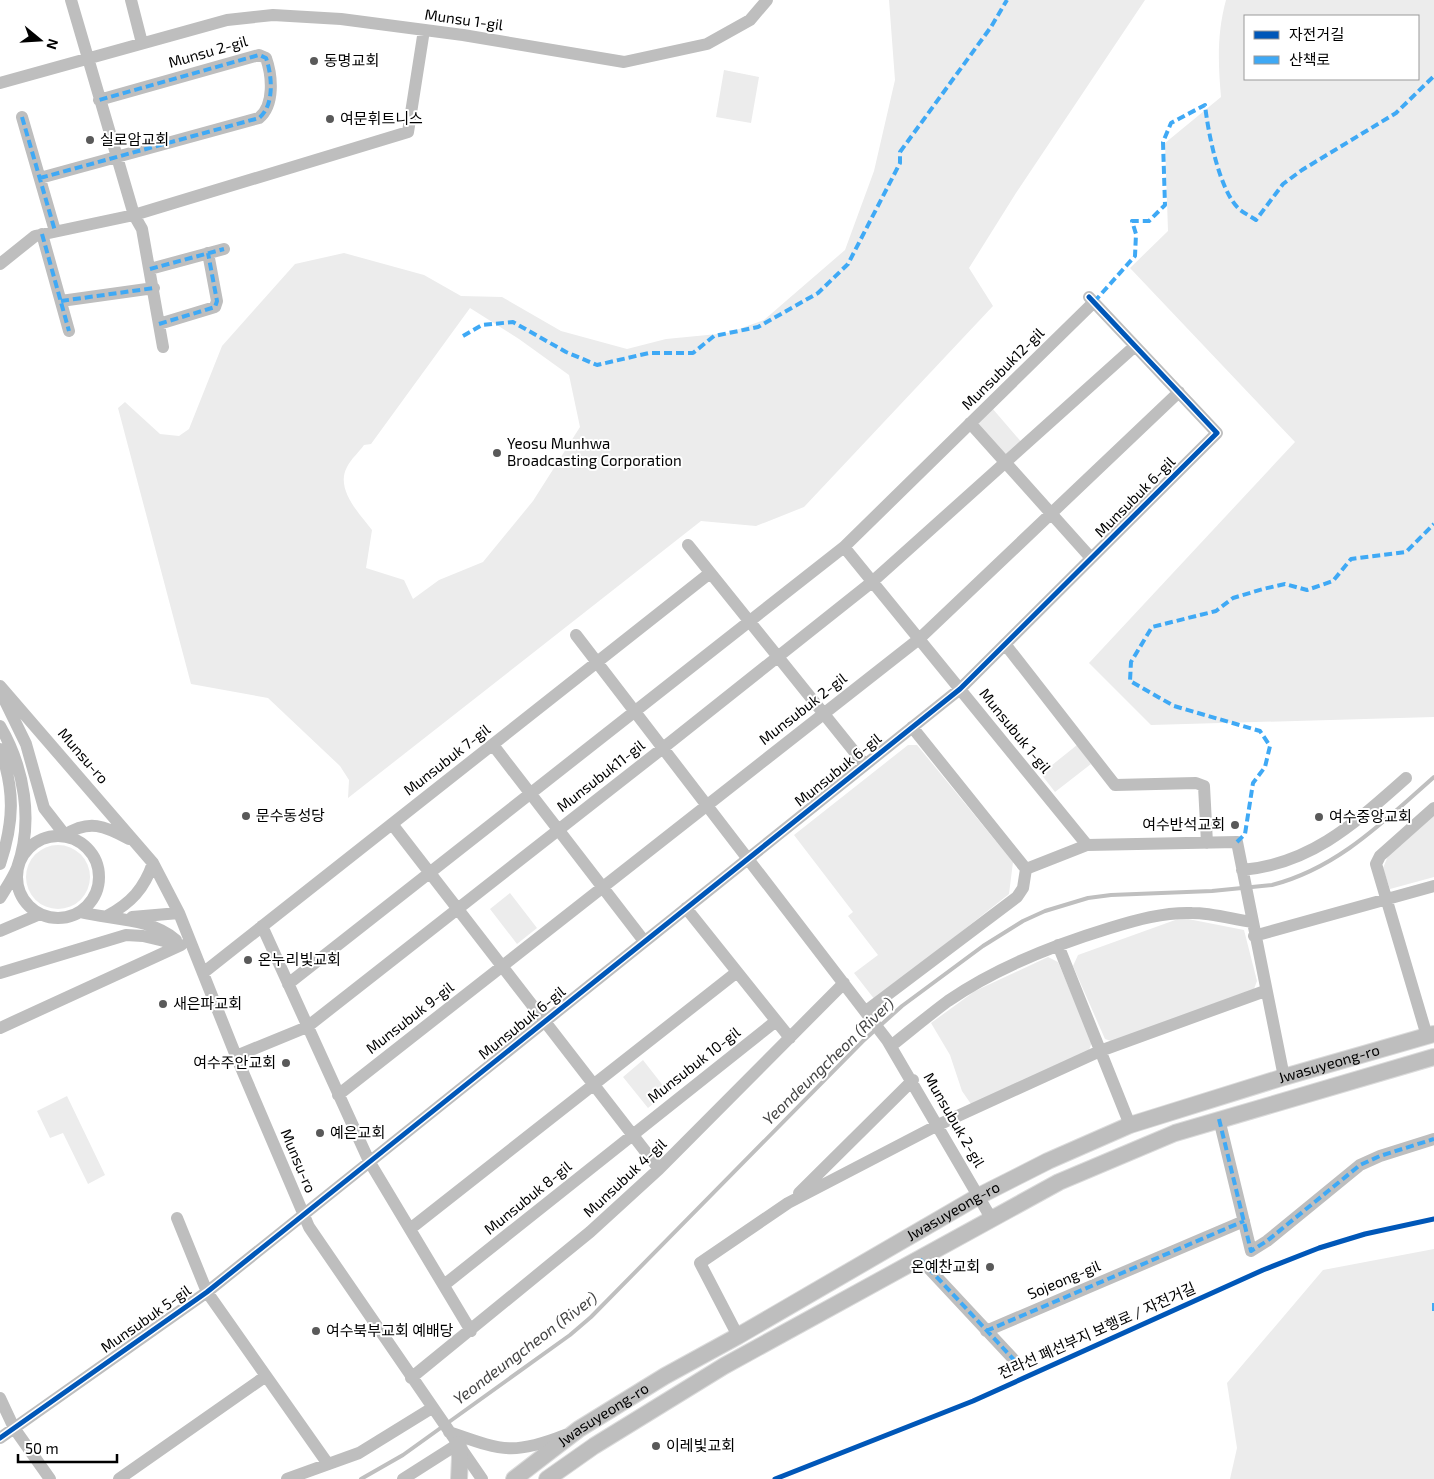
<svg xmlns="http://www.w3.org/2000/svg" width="1434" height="1479" viewBox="0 0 1434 1479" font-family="'Exo 2','Noto Sans KR',sans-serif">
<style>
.green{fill:#ececec;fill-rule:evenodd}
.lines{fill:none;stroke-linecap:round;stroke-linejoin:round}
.stream{stroke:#bfbfbf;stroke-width:4}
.major-casing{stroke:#dbdbdb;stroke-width:18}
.minor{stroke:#bebebe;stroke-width:12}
.major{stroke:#bebebe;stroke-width:16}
.quiet{stroke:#3fa9f5;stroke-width:4;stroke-dasharray:8 4;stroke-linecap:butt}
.cycleway-casing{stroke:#fff;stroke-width:8}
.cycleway{stroke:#0057b8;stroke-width:5}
.poi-dot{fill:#595959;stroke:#fff;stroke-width:2}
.labels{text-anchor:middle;stroke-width:4;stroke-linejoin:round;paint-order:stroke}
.street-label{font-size:15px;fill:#000;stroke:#fff}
.poi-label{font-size:15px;fill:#000;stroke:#fff;text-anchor:start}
.water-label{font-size:16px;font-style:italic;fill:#444;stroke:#fff}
</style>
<rect width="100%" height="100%" fill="#fff"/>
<!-- green -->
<path class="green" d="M 889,0 L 1145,0 L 1016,193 L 969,268 L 993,306 L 804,507 L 756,526 L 701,521 L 348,798 L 349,780 L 340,766 L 268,698 L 191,684 L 118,408 L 125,402 L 160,434 L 179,436 L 189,429 L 222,346 L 295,264 L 344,253 L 424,275 L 461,296 L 502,297 L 561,331 L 627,349 L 666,339 L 728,333 L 764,320 L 845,250 L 874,171 L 895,80 ZM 470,308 L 519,339 L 569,375 L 580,427 L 533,501 L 483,562 L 439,580 L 413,599 L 404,580 L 366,568 L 372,530 C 359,513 335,489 347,467 C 351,459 359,452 364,445 L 371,444 Z
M 1226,0 L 1434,0 L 1434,717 L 1151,725 L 1089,663 L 1295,442 L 1130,268 L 1168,231 L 1165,143 L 1221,97 C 1218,63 1217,33 1226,0 ZM 1245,16 L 1418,16 L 1418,79 L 1245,79 Z
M 724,70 L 759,77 L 751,123 L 716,117 Z
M 992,408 L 1023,444 L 1010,456 L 1003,455 L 978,426 L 979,419 Z
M 908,745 L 917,745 L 1013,862 L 1009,894 L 875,1000 L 854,973 L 878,955 L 848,916 L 853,912 L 794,835 Z
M 1077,745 L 1091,764 L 1055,792 L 1041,774 Z
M 1434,815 L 1434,877 L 1390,889 L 1383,868 L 1388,856 Z
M26 877a32 32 0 1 1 64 0a32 32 0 1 1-64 0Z
M 510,893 L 537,928 L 517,944 L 490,909 Z
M 1178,919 L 1188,919 L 1244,930 L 1257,981 L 1254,989 L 1114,1042 L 1105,1039 L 1073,966 L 1078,955 Z
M 1048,957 L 1058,962 L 1092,1042 L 1088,1053 L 971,1104 L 962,1091 L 950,1055 L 931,1023 L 975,991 Z
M 643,1060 L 668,1092 L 648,1108 L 623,1077 Z
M 67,1096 L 105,1175 L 88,1184 L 63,1133 L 50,1138 L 37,1111 Z
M 1434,1249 L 1434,1479 L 1230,1479 L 1237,1448 L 1227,1383 L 1323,1270 Z"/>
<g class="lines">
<!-- stream -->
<path class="stream" d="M 361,1479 L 403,1455 L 570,1335 L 591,1317 L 863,1041 L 902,1006 L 983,946 L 1023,921 L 1045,911 L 1088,898 L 1111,895 L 1212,891 L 1272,885 C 1338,868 1384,821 1434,777"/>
<defs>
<g id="major">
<path d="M 458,1444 L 460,1457 L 459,1479"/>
<path id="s1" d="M 514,1479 L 579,1429 L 665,1376 L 738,1336 L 979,1196 L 1048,1161 L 1130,1125 L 1284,1077 L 1434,1034"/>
<path d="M 547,1479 L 594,1446 L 724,1366 L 1059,1182 L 1175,1133 L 1434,1057"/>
</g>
</defs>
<!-- major casing -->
<use href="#major" class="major-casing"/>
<!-- minor -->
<path class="minor" d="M 71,0 L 134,215 L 142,229 L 163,347
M 131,0 L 142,43
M 0,83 L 227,20 L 273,15 L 341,19 L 463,35 L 624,62 L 707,44 L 750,20 L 767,0
M 22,117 L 55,231
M 40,178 L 259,118 C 275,105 272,75 266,58 L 259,55 L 99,100
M 42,234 L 69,331
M 0,264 L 35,236 L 134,215 L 408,132 L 424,30
M 150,269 L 224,249
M 61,301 L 154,288
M 159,324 L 215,307 L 217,301 L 208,253
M 970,423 L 1091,558
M 688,545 L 865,765
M 844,547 L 1087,845
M 576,635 L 887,1040 L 991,1218
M 1005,644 L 1115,785 L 1196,783 L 1204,786 L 1207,843
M 0,686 L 153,863 L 179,913 L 236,1056 L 309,1227 L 482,1479
M 3,697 L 26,744 L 44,808 L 65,835 C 89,819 105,826 129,839
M 0,726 C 24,767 34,821 17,868 C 13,878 6,888 0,898
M 912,727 L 1026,869
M 493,745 L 644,941
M 0,749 C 15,790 14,822 0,864
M 392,824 L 659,1169
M17 877a41 41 0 1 1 82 0a41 41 0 1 1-82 0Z
M 1026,869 L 1087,845 L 1237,842 L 1284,1077
M 1242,870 C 1312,864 1356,822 1406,778
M 686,908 L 790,1038
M 80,912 C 112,920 149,917 176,940
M 107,916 C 131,903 144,889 153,863
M 132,917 L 179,913
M 262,926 L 369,1161 L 471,1331
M 0,931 L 40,914
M 1254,936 L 1434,886
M 1058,945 L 1130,1125
M 0,973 L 126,935 L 143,936 L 181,945
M 203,973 L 710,573
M 288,984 L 844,547 L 1094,302
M 866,1011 L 1017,897 L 1023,888 L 1026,869
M 0,1028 L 181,945
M 1427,1036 L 1376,864 L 1380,856 L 1434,808
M 891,1046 C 910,1031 929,1015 948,1001 C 997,967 1054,945 1110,928 C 1136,920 1164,912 1192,913 C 1212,913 1232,919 1252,922
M 236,1056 L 307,1027 L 663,748 L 872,582 L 1135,346
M 338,1095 L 919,639 L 1179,392
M 1219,1119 L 1251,1251 L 1267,1241 L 1360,1165 L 1380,1156 L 1434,1139
M 799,1193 L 913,1080
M 177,1218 L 207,1292 L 328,1464
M 410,1229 L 737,972
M 920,1259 L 1017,1363
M 444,1285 L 776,1021
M 986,1331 L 1244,1221
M 738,1336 L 700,1263 L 788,1203 L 938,1125 L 1100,1051 L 1265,991
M 411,1378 L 590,1232 L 659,1169 L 844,983
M 0,1398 L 14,1428 L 50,1479
M 449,1432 C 501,1450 512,1456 565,1435
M 0,1438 L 207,1292 L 960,689 L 1217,433 L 1089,297
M 119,1479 L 266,1376
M 287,1479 L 359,1453 L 432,1408
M 403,1479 L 458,1444"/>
<!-- major -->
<use href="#major" class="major"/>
<!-- quiet -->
<path class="quiet" d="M 22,117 L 55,231
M 40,178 L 259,118 C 275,105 272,75 266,58 L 259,55 L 99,100
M 42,234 L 69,331
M 150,269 L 224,249
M 61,301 L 154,288
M 1094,302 L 1135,256 L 1136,234 L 1132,221 L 1149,221 L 1165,205 L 1163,142 L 1171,123 L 1205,105 C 1208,132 1219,190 1239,209 C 1244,213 1250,216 1256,220 L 1283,184 L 1302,170 L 1396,113 L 1434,76
M 159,324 L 215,307 L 217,301 L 208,253
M 463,336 L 482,325 L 513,322 L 566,352 L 597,365 L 649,353 L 693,353 L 714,336 L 758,327 L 818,293 L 848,264 L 900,163 L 900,152 L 991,27 L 1007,0
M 1237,842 L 1245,834 L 1253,783 L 1265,767 L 1270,746 L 1260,731 L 1174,706 L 1130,681 L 1131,662 L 1152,627 L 1216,611 L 1233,598 L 1263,589 L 1285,584 L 1307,590 L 1333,581 L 1351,559 L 1406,552 L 1434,524
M 1219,1119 L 1251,1251 L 1267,1241 L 1360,1165 L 1380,1156 L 1434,1139
M 920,1259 L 1017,1363
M 1434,1303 L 1434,1313
M 986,1331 L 1244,1221"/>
<defs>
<path id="cycleway" d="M 0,1438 L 207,1292 L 960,689 L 1217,433 L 1089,297
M 775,1479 L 973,1401 L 1263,1270 L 1319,1248 L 1365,1234 L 1434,1219"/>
</defs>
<!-- cycleway casing -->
<use href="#cycleway" class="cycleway-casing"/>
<!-- cycleway -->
<use href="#cycleway" class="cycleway"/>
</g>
<!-- markers -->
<g class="poi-dot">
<circle cx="314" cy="61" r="5"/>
<circle cx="330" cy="119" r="5"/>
<circle cx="90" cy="140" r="5"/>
<circle cx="497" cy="453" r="5"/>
<circle cx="246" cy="816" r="5"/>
<circle cx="1319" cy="817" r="5"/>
<circle cx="1235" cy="825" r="5"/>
<circle cx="248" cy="960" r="5"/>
<circle cx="163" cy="1004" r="5"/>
<circle cx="286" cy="1063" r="5"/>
<circle cx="320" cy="1133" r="5"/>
<circle cx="990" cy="1267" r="5"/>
<circle cx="316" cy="1331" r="5"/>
<circle cx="656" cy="1446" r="5"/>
</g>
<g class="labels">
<!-- street labels -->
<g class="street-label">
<text transform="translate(464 20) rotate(8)" y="5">Munsu 1-gil</text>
<text transform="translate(208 52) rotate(-16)" y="5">Munsu 2-gil</text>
<text transform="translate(1003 369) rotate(-45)" y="5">Munsubuk12-gil</text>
<text transform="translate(1135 497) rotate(-45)" y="5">Munsubuk 6-gil</text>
<text transform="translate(803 709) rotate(-38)" y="5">Munsubuk 2-gil</text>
<text transform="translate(1015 731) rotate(51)" y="5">Munsubuk 1-gil</text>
<text transform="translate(83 756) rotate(49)" y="5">Munsu-ro</text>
<text transform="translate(447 760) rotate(-38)" y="5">Munsubuk 7-gil</text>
<text transform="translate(838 770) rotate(-39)" y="5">Munsubuk 6-gil</text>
<text transform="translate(601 776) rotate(-38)" y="5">Munsubuk11-gil</text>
<text transform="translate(410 1018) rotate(-38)" y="5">Munsubuk 9-gil</text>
<text transform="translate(522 1023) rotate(-39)" y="5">Munsubuk 6-gil</text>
<text transform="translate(694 1065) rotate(-38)" y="5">Munsubuk 10-gil</text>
<text dy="5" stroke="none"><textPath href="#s1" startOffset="920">Jwasuyeong-ro</textPath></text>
<text transform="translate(954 1120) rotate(60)" y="5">Munsubuk 2-gil</text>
<text transform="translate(298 1161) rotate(67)" y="5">Munsu-ro</text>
<text transform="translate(625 1178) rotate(-43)" y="5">Munsubuk 4-gil</text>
<text transform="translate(528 1198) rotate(-39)" y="5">Munsubuk 8-gil</text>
<text dy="5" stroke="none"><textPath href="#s1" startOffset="515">Jwasuyeong-ro</textPath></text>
<text transform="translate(1064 1280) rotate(-23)" y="5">Sojeong-gil</text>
<text transform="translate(146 1319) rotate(-35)" y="5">Munsubuk 5-gil</text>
<text transform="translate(1097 1331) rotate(-24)" y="5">전라선 폐선부지 보행로 / 자전거길</text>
<text dy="5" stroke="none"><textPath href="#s1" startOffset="110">Jwasuyeong-ro</textPath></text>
</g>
<!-- poi labels -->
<g class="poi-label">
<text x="324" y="66">동명교회</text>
<text x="340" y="124">여문휘트니스</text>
<text x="100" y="145">실로암교회</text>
<text x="507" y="449">Yeosu Munhwa<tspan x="507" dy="17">Broadcasting Corporation</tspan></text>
<text x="256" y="821">문수동성당</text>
<text x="1329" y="822">여수중앙교회</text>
<text x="1225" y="830" text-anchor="end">여수반석교회</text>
<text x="258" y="965">온누리빛교회</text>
<text x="173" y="1009">새은파교회</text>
<text x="276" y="1068" text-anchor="end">여수주안교회</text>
<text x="330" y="1138">예은교회</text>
<text x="980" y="1272" text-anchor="end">온예찬교회</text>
<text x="326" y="1336">여수북부교회 예배당</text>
<text x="666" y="1451">이레빛교회</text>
</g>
<!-- water labels -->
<g class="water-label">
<text transform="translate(828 1061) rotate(-44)" y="6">Yeondeungcheon (River)</text>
<text transform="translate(525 1348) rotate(-37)" y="6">Yeondeungcheon (River)</text>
</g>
</g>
<!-- legend -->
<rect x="1244" y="15" width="175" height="65" fill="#ffffff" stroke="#999999"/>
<rect x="1254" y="31" width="25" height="8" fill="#0057b8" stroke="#999999"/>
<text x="1289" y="40" font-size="15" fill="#000000">자전거길</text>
<rect x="1254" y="56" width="25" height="8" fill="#3fa9f5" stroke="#999999"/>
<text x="1289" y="65" font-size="15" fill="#000000">산책로</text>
<!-- north arrow -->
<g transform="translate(40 40) rotate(108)" stroke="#ffffff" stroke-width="4" paint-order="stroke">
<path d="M0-4L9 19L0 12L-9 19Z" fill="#000000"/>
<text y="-8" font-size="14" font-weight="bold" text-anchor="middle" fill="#000000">N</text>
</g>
<!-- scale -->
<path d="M18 1454v8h99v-8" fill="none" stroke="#000000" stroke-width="2.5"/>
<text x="25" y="1454" font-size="15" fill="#000000" stroke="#ffffff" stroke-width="4" paint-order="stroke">50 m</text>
</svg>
